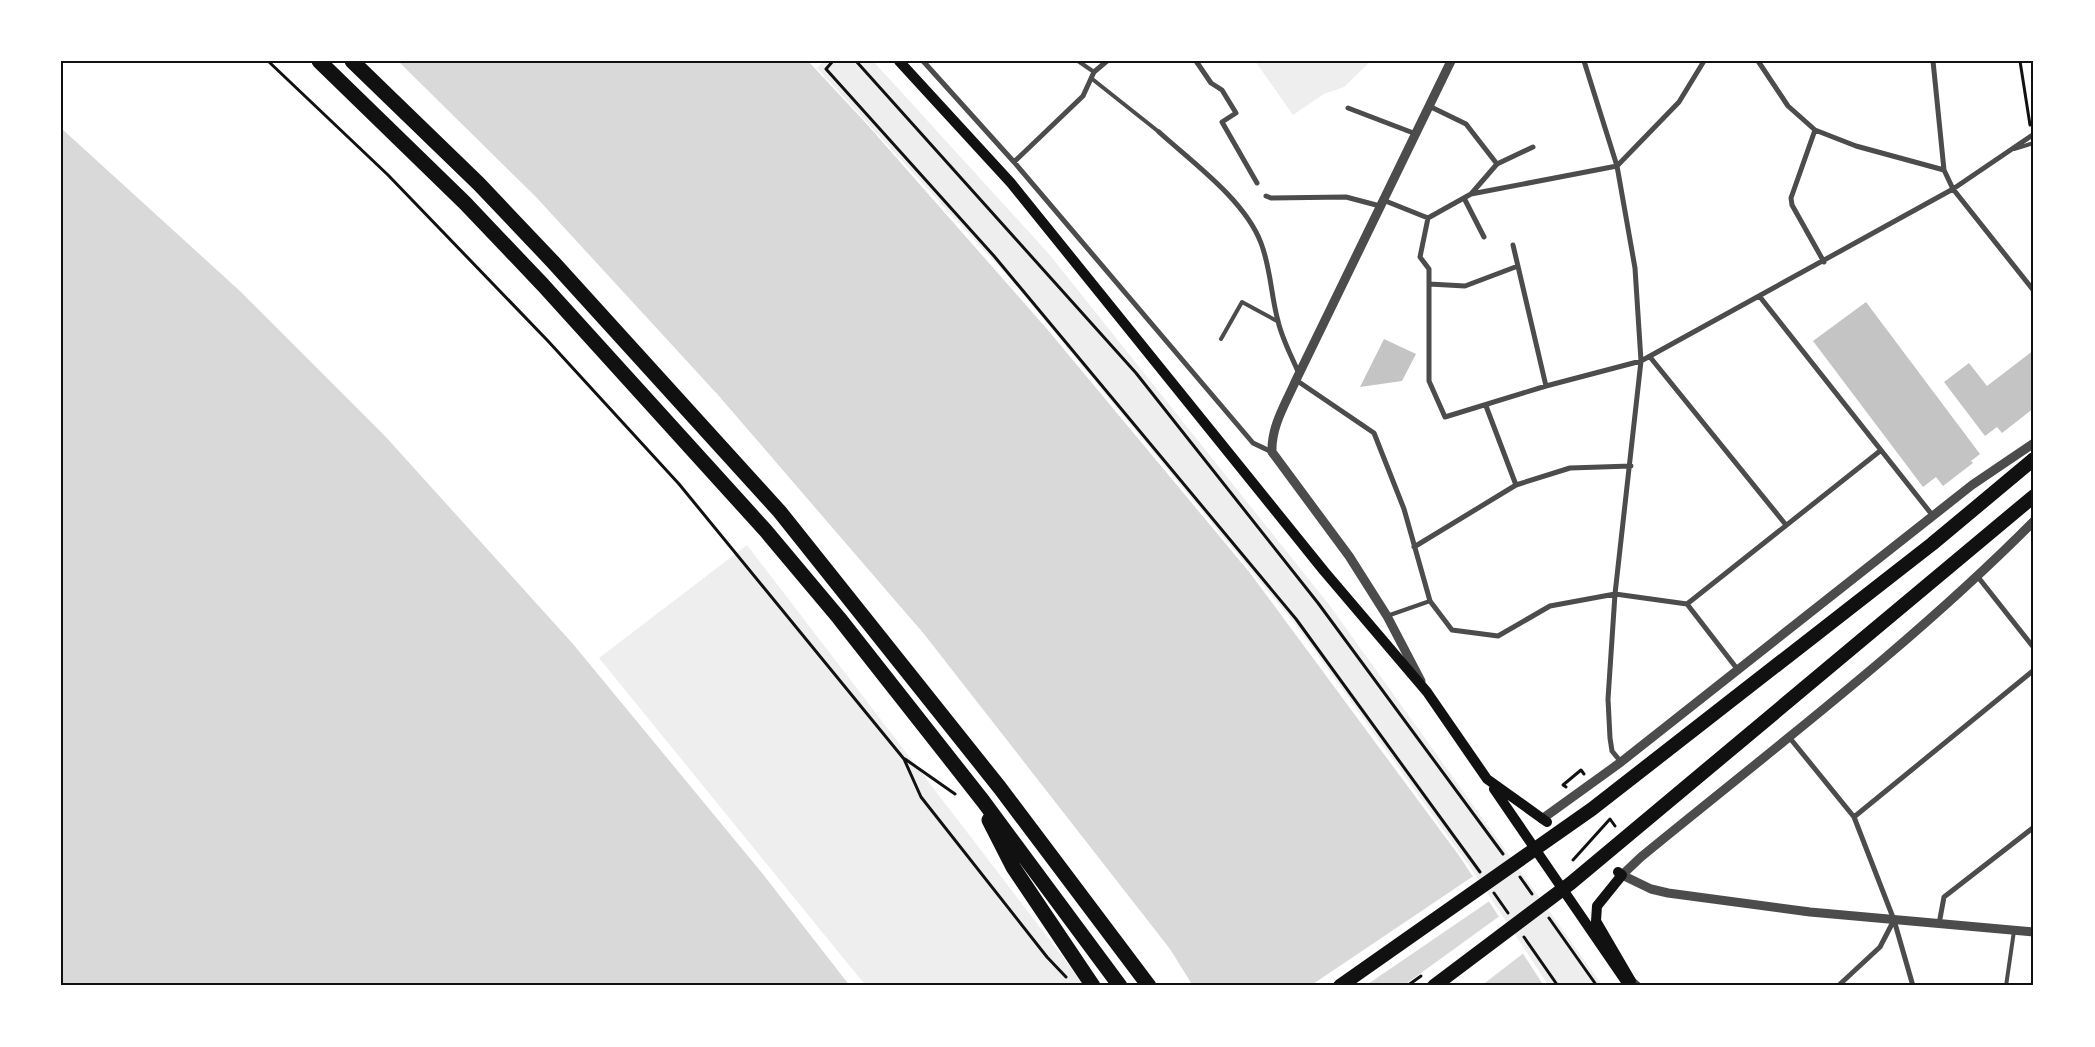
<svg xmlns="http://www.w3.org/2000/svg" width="2095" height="1047" viewBox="0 0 2095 1047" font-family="'Fira Sans Condensed',sans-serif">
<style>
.green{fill:#eee}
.water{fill:#d9d9d9}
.pier{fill:#fff}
.building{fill:#c4c4c4}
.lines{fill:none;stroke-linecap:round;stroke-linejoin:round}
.path{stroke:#111;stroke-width:3}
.service{stroke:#4c4c4c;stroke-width:4}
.minor{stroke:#4c4c4c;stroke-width:5}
.tertiary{stroke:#4c4c4c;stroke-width:9}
.secondary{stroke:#111;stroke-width:10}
.trunk{stroke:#111;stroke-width:14}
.motorway{stroke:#111;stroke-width:15}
.neatline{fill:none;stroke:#111;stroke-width:2}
</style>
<rect width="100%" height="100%" fill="#fff"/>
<!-- green -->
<path class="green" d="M 824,61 L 873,61 L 1049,254 L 1330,606 L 1603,986 L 1549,986 L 1470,867 L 1296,625 L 1012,281 L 817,68 Z
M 1255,61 L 1371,61 L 1344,87 L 1324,94 L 1293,115 Z
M 747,545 L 1085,986 L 866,986 L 599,658 Z"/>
<!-- water -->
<path class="water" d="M 398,61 L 808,61 L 864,121 L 1047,329 L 1250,573 L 1460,857 L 1544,986 L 1193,986 L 1170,949 L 924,634 L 718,395 L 536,197 Z
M 61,128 L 241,292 L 385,436 L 573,644 L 762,873 L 850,986 L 61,986 Z"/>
<!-- pier -->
<path class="pier" d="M 1475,875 L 1491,900 L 1365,986 L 1310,986 Z
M 1501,915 L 1525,952 L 1481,986 L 1403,986 Z"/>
<!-- building -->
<path class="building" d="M 1866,302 L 1980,454 L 1971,461 L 1973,463 L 1943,486 L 1936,477 L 1923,487 L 1813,341 Z
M 1384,339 L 1416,354 L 1402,381 L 1360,387 Z
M 2034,350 L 2034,408 L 2002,433 L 1997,427 L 1985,436 L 1944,382 L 1969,363 L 1987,386 Z"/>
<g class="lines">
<!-- path -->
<path class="path" d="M 268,61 L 388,175 L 548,341 L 679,484 L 904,759 L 921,797 L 1047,957 L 1066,977
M 833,61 L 826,69 L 994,256 L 1296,619 L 1480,872
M 856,61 L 1136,373 L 1318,603 L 1503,854
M 2020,61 L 2030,125
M 905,759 L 955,794
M 1566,787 L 1563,785 L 1581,770 L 1584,774
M 1573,860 L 1610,819 L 1615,826
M 1520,877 L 1532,894
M 1494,893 L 1508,913
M 1549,918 L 1597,986
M 1524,937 L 1558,986
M 1407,986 L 1421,976"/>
<!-- service -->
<path class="service" d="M 1078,61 L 1094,72
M 1091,78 L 1159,132
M 2014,149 L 2034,143
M 1221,339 L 1242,302 L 1277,321
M 1387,616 L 1430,601
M 2006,986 L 2014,931"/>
<!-- minor -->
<path class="minor" d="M 923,61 L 1014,162 L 1253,443 L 1272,452
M 1196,61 L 1211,83 L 1222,90 L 1236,113 L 1222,122 L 1257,183
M 1584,61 L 1617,166 L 1635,268 L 1641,361 L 1615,594 L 1608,699 L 1610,738 L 1612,751 L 1621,762
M 1758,61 L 1788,106 L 1815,130 L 1856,146 L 1944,170
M 1933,61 L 1944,170 L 1953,189 L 2034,291
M 1429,106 L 1466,124 L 1497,164
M 1348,108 L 1416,134
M 1815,130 L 1791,198 L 1792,205 L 1824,262
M 1159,132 C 1192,162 1245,200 1261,243 C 1271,269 1271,296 1278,321 C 1282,339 1292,357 1299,374
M 1533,147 L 1497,164 L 1471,194 L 1617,166 L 1679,102 L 1704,61
M 1014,162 L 1083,96 L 1094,72 L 1107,61
M 1471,194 L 1428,218 L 1420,257 L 1429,269 L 1429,381 L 1445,417 L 1546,386 L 1641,361 L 1953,189 L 2034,134
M 1266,196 L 1271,198 L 1346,197 L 1380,206
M 1464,198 L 1484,237
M 1383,200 L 1428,218
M 1513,245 L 1546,386
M 1429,284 L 1465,286 L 1518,266
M 1760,297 L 1933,516
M 1650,357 L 1786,525
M 1296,380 L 1374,433 L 1404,509 L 1430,601 L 1452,630 L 1498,636 L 1550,606 L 1615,594 L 1687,604 L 1880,451
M 1486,406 L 1516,485
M 1414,547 L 1516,485 L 1570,468 L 1631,466
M 1978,577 L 2034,648
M 1687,604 L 1738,670
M 1789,737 L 1854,817 L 1894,920 L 1913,986
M 1854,817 L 2034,670
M 1939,924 L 1944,897 L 2034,827
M 1631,978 L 1640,986
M 1838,986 L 1880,947 L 1894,920"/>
<!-- tertiary -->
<path class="tertiary" d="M 2034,521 C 1913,643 1774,748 1641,857 L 1622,875 L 1651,889 L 1668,893 L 1810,912 L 2034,932
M 1421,681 L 1387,616 L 1349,556 L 1272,452 C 1271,426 1286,403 1296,380 L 1451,61
M 1542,819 L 1621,762 L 1972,485 L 2034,443"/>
<!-- secondary -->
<path class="secondary" d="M 899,61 L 1011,183 L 1324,571 L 1427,692 L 1487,779 L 1547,822
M 1494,789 L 1629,986
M 1618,872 L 1622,875 L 1597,906 L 1596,921 L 1631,981"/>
<!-- trunk -->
<path class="trunk" d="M 1340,986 L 1592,809 L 1932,544 L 2034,459
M 1434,986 L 1571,883 L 2034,496"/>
<!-- motorway -->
<path class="motorway" d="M 319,61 L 465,203 L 543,285 L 766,531 L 839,618 L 983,801 L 1120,986
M 352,61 L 479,184 L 553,262 L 780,512 L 1000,788 L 1149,986
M 989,820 L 1013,867 L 1093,986"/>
</g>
<!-- border -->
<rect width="2095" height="1047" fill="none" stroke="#ffffff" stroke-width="125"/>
<rect x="62" y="62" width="1970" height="922" class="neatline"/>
</svg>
